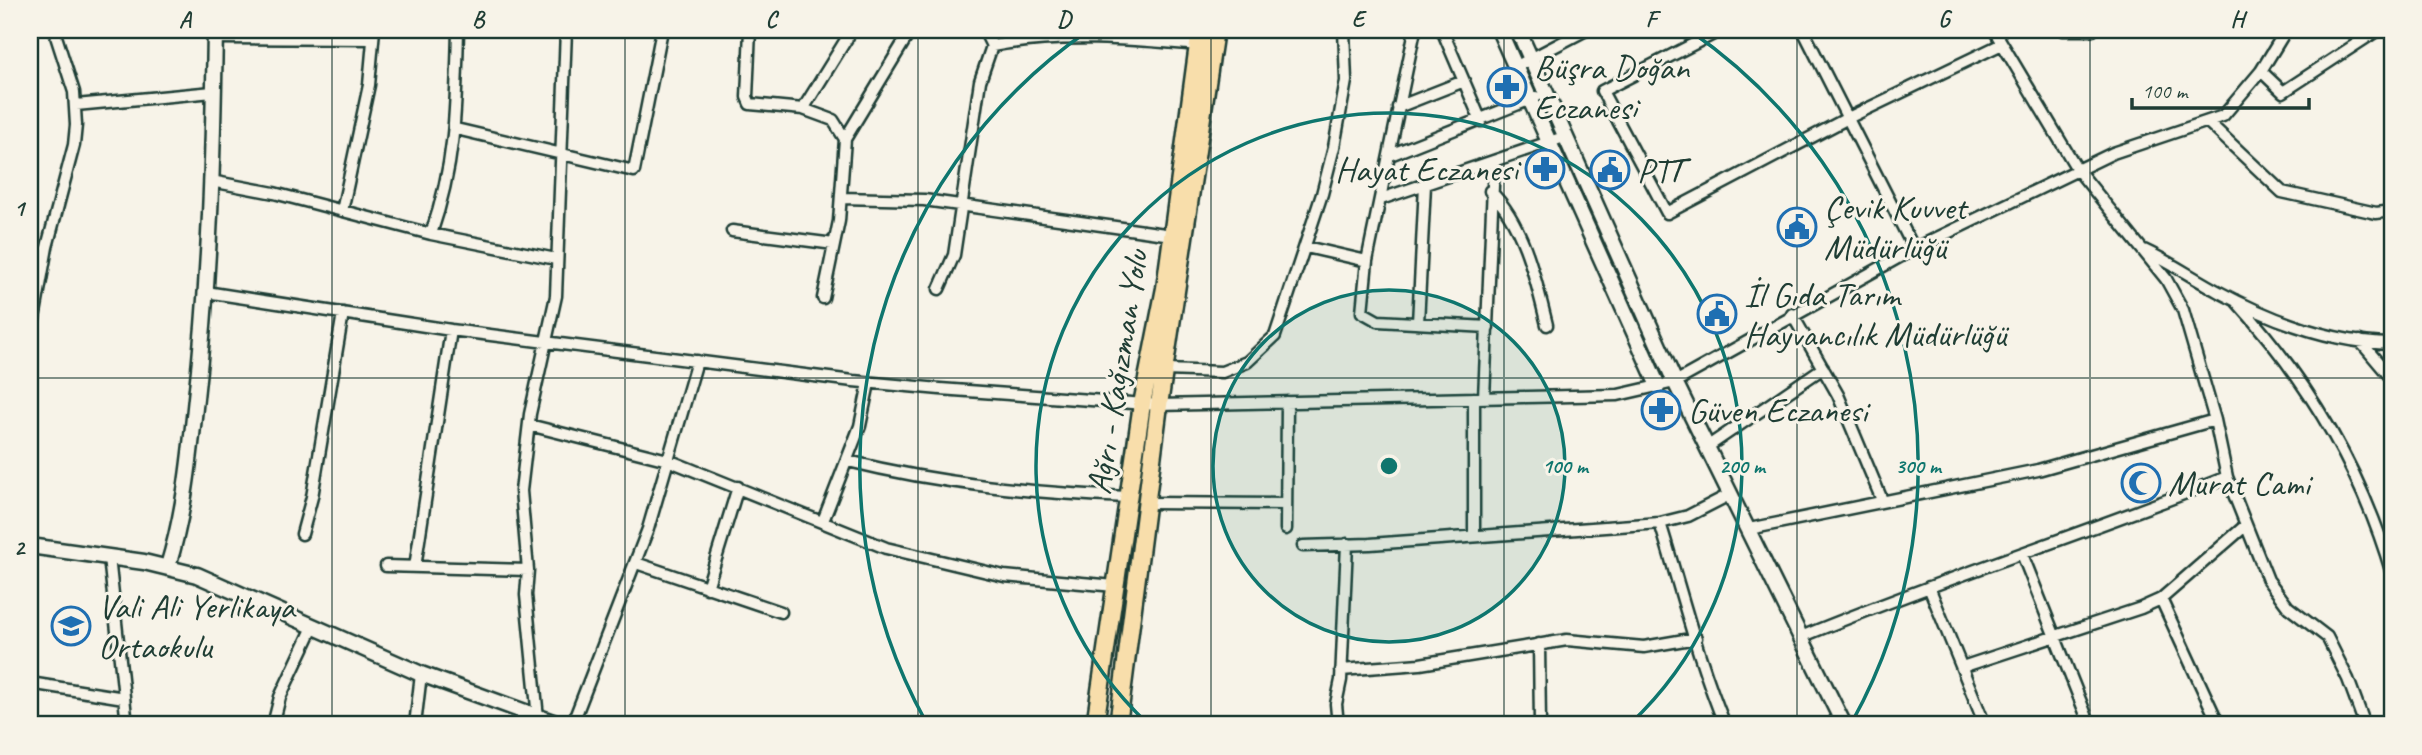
<svg xmlns="http://www.w3.org/2000/svg" width="2422" height="755" viewBox="0 0 2422 755" font-family="Caveat,sans-serif">
<style>
.lines{fill:none;stroke-linecap:round;stroke-linejoin:round}
.street-casing{stroke:#1f3d34;stroke-width:15}
.secondary-casing{stroke:#1f3d34;stroke-width:19}
.primary-casing{stroke:#1f3d34;stroke-width:21}
.street{stroke:#f7f3e8;stroke-width:10}
.secondary{stroke:#f7f3e8;stroke-width:14}
.primary{stroke:#f8deab;stroke-width:16}
.grid{fill:none;stroke:#1f3d34;stroke-width:2;stroke-opacity:0.55}
.ring{fill:none;stroke:#0f766e;stroke-width:3.5}
.labels{text-anchor:middle;stroke-width:6;stroke-linejoin:round;paint-order:stroke}
.poi-label{font-size:35px;fill:#1f3d34;stroke:#f7f3e8;text-anchor:start}
.street-label{font-size:35px;fill:#1f3d34;stroke:#f7f3e8}
.centre{fill:#0f766e;stroke:#f7f3e8;stroke-width:3.5}
.ring-label{font-size:21px;text-anchor:middle;font-weight:bold;fill:#0f766e;stroke:#f7f3e8;stroke-width:6;stroke-linejoin:round;paint-order:stroke}
.neatline{fill:none;stroke:#1f3d34;stroke-width:2.5}
.grid-label{font-size:23px;text-anchor:middle;font-weight:bold;fill:#1f3d34}
</style>
<rect width="100%" height="100%" fill="#f7f3e8"/>
<filter id="ink" filterUnits="userSpaceOnUse"><feTurbulence type="fractalNoise" baseFrequency=".0143" numOctaves="2"/><feDisplacementMap in="SourceGraphic" scale="14" xChannelSelector="R" yChannelSelector="G"/><feConvolveMatrix kernelMatrix="1 2 1 2 8 2 1 2 1" color-interpolation-filters="sRGB"/></filter>
<g filter="url(#ink)">
<g class="lines">
<defs>
<path id="street" d="M 750,30 L 747,97 L 750,104 L 803,109 L 833,120 L 845,139 L 839,221 L 823,298
M 1415,30 L 1367,261 L 1362,312 L 1378,321 L 1488,327
M 1442,30 L 1481,121
M 1721,30 L 1602,91 L 1667,213 L 1848,118 L 2002,44
M 1803,30 L 1914,249
M 1994,30 L 2077,169 L 2166,279 L 2183,310 L 2215,420 L 2227,477 L 2268,580 L 2288,607 L 2327,637 L 2348,679 L 2365,725
M 2063,30 L 2093,30
M 215,38 L 373,39
M 992,46 C 1060,33 1130,39 1199,45
M 1517,66 L 1586,30
M 2261,71 L 2286,30
M 76,105 L 213,92
M 1398,107 L 1464,81
M 803,109 L 852,30
M 2208,122 L 2282,192 L 2376,213 L 2392,211
M 456,129 L 634,171 L 662,30
M 845,139 L 911,30
M 1390,155 L 1536,97
M 211,181 L 274,193 L 431,234 L 556,259
M 1490,191 C 1524,223 1536,281 1547,325
M 841,198 L 924,200 L 1172,235
M 1381,199 L 1564,137
M 342,211 L 369,85 L 374,30
M 732,231 L 834,244
M 431,234 C 456,162 456,105 458,30
M 1306,247 L 1367,261
M 2144,250 C 2170,262 2193,278 2219,292 C 2271,320 2332,343 2392,344
M 939,289 L 954,255 L 980,81 L 992,46 L 984,30
M 206,292 L 451,330 L 853,381 L 940,389 L 1159,405 L 1618,395 L 1675,382 L 1914,249 L 2113,153 L 2223,116 L 2261,71 L 2283,92 L 2378,30
M 2235,300 C 2307,379 2362,471 2392,574
M 1792,314 L 1838,395 L 1882,500
M 1418,323 L 1425,185
M 30,341 L 47,247 L 74,145 L 76,125 L 74,92 L 54,30
M 2360,341 L 2392,379
M 1165,370 L 1222,372 L 1247,362 L 1275,336 L 1322,194 L 1334,147 L 1346,81 L 1344,30
M 1484,398 L 1494,162
M 529,425 L 668,460 L 886,548 L 1004,576 L 1115,586
M 1707,447 L 1823,368
M 848,461 C 940,484 1033,493 1128,497
M 1148,503 L 1285,504
M 823,521 L 860,426 L 869,383
M 1660,523 C 1681,590 1698,660 1725,725
M 1286,529 L 1287,402
M 1749,529 L 2038,470 L 2215,420
M 302,534 L 312,497 L 343,313
M 1474,535 L 1474,398
M 1303,546 L 1370,544 L 1660,523 L 1688,516 L 1731,494
M 2022,554 L 2090,725
M 109,557 L 127,725
M 636,563 L 781,612
M 386,566 L 528,570
M 415,567 L 451,330
M 1929,587 L 1985,725
M 707,588 L 738,487
M 2161,599 L 2219,725
M 1801,637 C 1941,579 2086,533 2227,477
M 1539,644 L 1540,725
M 1962,667 L 2141,608 L 2161,599 L 2245,526
M 1341,670 L 1420,664 L 1567,640 L 1644,647 L 1696,638
M 30,683 L 124,698
M 538,718 L 526,595 L 528,570 L 521,491 L 530,414 L 556,296 L 566,30
M 273,725 L 280,697 L 314,625
M 415,725 L 421,674
M 572,725 L 648,529 L 697,361
M 1338,725 L 1336,704 L 1341,680 L 1347,544"/>
<path id="secondary" d="M 1499,30 L 1658,386
M 1518,30 L 1675,382 L 1844,725
M 30,546 L 144,562 L 197,575 L 421,674 L 561,725
M 168,566 C 185,511 190,455 196,398 C 210,275 213,153 215,30"/>
<path id="primary" d="M 1095,725 L 1142,404 L 1165,288 L 1200,30
M 1118,725 L 1159,405 L 1215,30"/>
</defs>
<!-- street casing -->
<use href="#street" class="street-casing"/>
<!-- secondary casing -->
<use href="#secondary" class="secondary-casing"/>
<!-- primary casing -->
<use href="#primary" class="primary-casing"/>
<!-- street -->
<use href="#street" class="street"/>
<!-- secondary -->
<use href="#secondary" class="secondary"/>
<!-- primary -->
<use href="#primary" class="primary"/>
</g>
</g>
<!-- grid -->
<path class="grid" d="M 332,30 L 332,725M 625,30 L 625,725M 918,30 L 918,725M 1211,30 L 1211,725M 1504,30 L 1504,725M 1797,30 L 1797,725M 2090,30 L 2090,725M 30,378 L 2392,378"/>
<!-- distance rings -->
<circle cx="1389" cy="466" r="176" fill="#0f766e" fill-opacity=".12"/>
<g class="ring">
<circle cx="1389" cy="466" r="176"/>
<path d="M1148 724A353 353 0 1 1 1630 724"/>
<path d="M926 722A529 529 0 0 1 1089 30M1689 30A529 529 0 0 1 1852 722"/>
</g>
<!-- icons -->
<defs>
<symbol id="pharmacy-ring" viewBox="-11 -11 22 22"><circle r="9.5" fill="#f7f3e8" stroke="#1f6fb2" stroke-width="1.5"/><path d="M-2-6h4v4h4v4h-4v4h-4v-4h-4v-4h4Z" fill="#1f6fb2"/></symbol>
<symbol id="civic-ring" viewBox="-11 -11 22 22"><circle r="9.5" fill="#f7f3e8" stroke="#1f6fb2" stroke-width="1.5"/><path d="M-.6-6.5H3V-4.5H.6V-3L4-1V1h2V6H-6V1h2V-1L-.6-3ZM-1.2 2.5V6h2.4V2.5Z" fill="#1f6fb2"/></symbol>
<symbol id="mosque-ring" viewBox="-11 -11 22 22"><circle r="9.5" fill="#f7f3e8" stroke="#1f6fb2" stroke-width="1.5"/><path d="M3.5-4.9A6 6 0 1 0 3.5 4.9A5 5 0 1 1 3.5-4.9Z" fill="#1f6fb2"/></symbol>
<symbol id="school-ring" viewBox="-11 -11 22 22"><circle r="9.5" fill="#f7f3e8" stroke="#1f6fb2" stroke-width="1.5"/><path d="M0-5L7-2L0 1L-7-2ZM-4 1L0 2.5L4 1V4Q0 6-4 4Z" fill="#1f6fb2"/></symbol>
</defs>
<g fill-rule="evenodd">
<use href="#pharmacy-ring" x="1485" y="65" width="44" height="44"/>
<use href="#pharmacy-ring" x="1523" y="147" width="44" height="44"/>
<use href="#civic-ring" x="1588" y="148" width="44" height="44"/>
<use href="#civic-ring" x="1775" y="205" width="44" height="44"/>
<use href="#civic-ring" x="1695" y="292" width="44" height="44"/>
<use href="#pharmacy-ring" x="1639" y="388" width="44" height="44"/>
<use href="#mosque-ring" x="2119" y="461" width="44" height="44"/>
<use href="#school-ring" x="49" y="604" width="44" height="44"/>
</g>
<g class="labels">
<!-- poi labels -->
<g class="poi-label">
<text x="1534" y="79">Büşra Doğan<tspan x="1534" dy="40">Eczanesi</tspan></text>
<text x="1518" y="181" text-anchor="end">Hayat Eczanesi</text>
<text x="1637" y="182">PTT</text>
<text x="1824" y="219">Çevik Kuvvet<tspan x="1824" dy="40">Müdürlüğü</tspan></text>
<text x="1744" y="306">İl Gıda Tarım<tspan x="1744" dy="40">Hayvancılık Müdürlüğü</tspan></text>
<text x="1688" y="422">Güven Eczanesi</text>
<text x="2168" y="495">Murat Cami</text>
<text x="98" y="618">Vali Ali Yerlikaya<tspan x="98" dy="40">Ortaokulu</tspan></text>
</g>
<!-- street labels -->
<g class="street-label">
<text transform="translate(1117 372) rotate(-81)" y="12">Ağrı - Kağızman Yolu</text>
</g>
</g>
<circle cx="1389" cy="466" r="10" class="centre"/>
<g class="ring-label">
<text x="1565" y="473">100 m</text>
<text x="1742" y="473">200 m</text>
<text x="1918" y="473">300 m</text>
</g>
<!-- margin -->
<rect width="2422" height="755" fill="none" stroke="#f7f3e8" stroke-width="77"/>
<!-- scale -->
<path d="M2132 98v10h177v-10" fill="none" stroke="#1f3d34" stroke-width="3.5"/>
<text x="2142" y="98" font-size="21" fill="#1f3d34" stroke="#f7f3e8" stroke-width="5" paint-order="stroke">100 m</text>
<rect x="38" y="38" width="2346" height="678" class="neatline"/>
<g class="grid-label">
<text x="185" y="27">A</text>
<text x="478" y="27">B</text>
<text x="771" y="27">C</text>
<text x="1064" y="27">D</text>
<text x="1358" y="27">E</text>
<text x="1651" y="27">F</text>
<text x="1944" y="27">G</text>
<text x="2237" y="27">H</text>
<text x="19" y="216">1</text>
<text x="19" y="555">2</text>
</g>
</svg>
